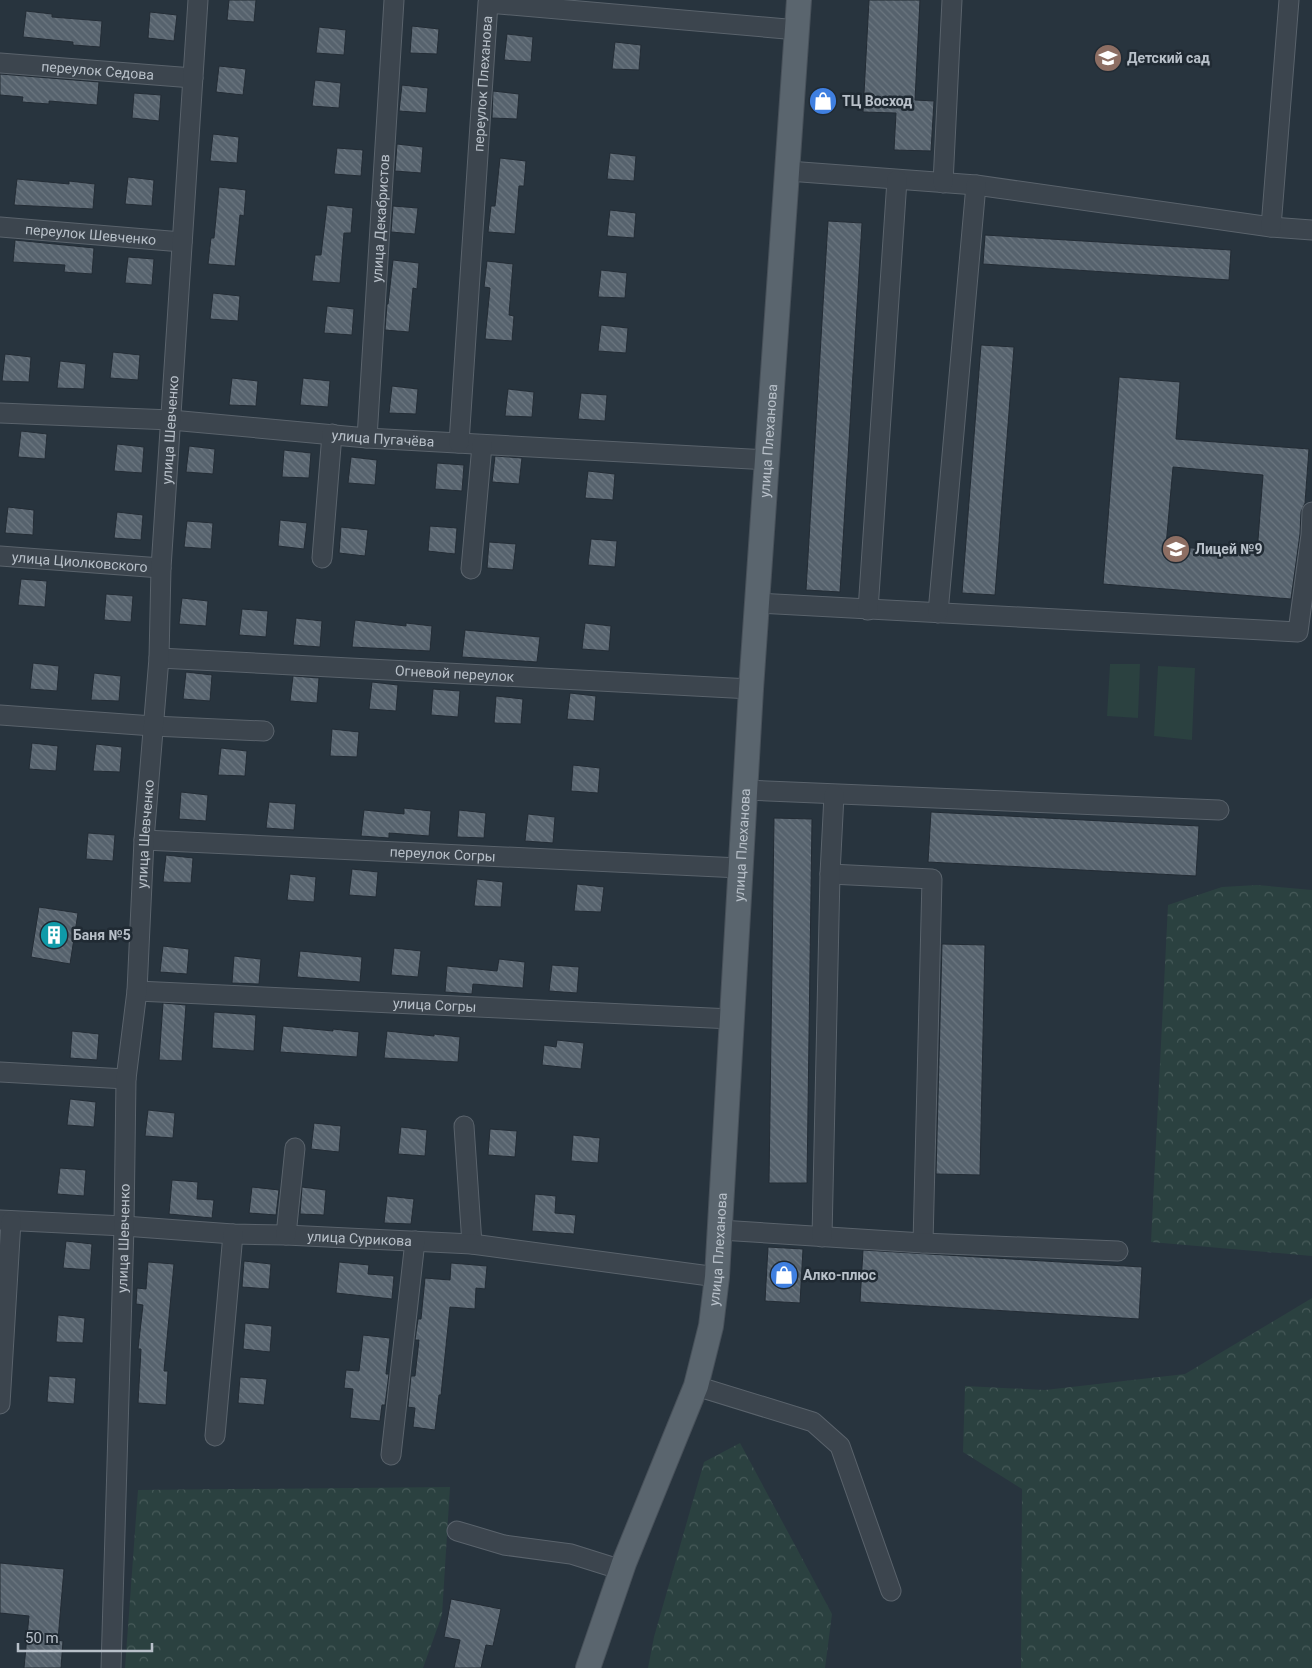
<svg xmlns="http://www.w3.org/2000/svg" width="1312" height="1668" viewBox="0 0 1312 1668" font-family="Roboto,sans-serif">
<style>
.forest{fill:url(#forest-crowns)}
.pitch{fill:#2b4140}
.building{fill:url(#building-back-hatch);stroke:#232c35;fill-rule:evenodd}
.lines{fill:none;stroke-linecap:round;stroke-linejoin:round}
.minor-casing{stroke:#5a636c;stroke-width:21}
.major-casing{stroke:#48515a;stroke-width:26}
.minor{stroke:#3c454e;stroke-width:19}
.major{stroke:#5a656e;stroke-width:24}
.labels{text-anchor:middle;stroke-width:5;stroke-linejoin:round;paint-order:stroke}
.poi-label{font-size:14px;font-weight:bold;fill:#b8c0c9;stroke:#202a33;text-anchor:start}
.street-label{font-size:14px;fill:#b8c0c9;stroke:#202a33}
</style>
<defs>
<pattern id="forest-crowns" width="20" height="18" patternUnits="userSpaceOnUse" patternTransform="scale(1.25)"><rect width="20" height="18" fill="#2b4140"/><path d="M2 6a3 3 0 1 1 6 0M12 15a3 3 0 1 1 6 0" fill="none" stroke="#485b5a"/></pattern>
<pattern id="building-back-hatch" width="6" height="6" patternUnits="userSpaceOnUse" patternTransform="scale(1.25)"><rect width="6" height="6" fill="#56626d"/><path d="M-1 5l2 2M0 0l6 6M5-1l2 2" fill="none" stroke="#6c7780"/></pattern>
</defs>
<rect width="100%" height="100%" fill="#28343e"/>
<!-- forest -->
<path class="forest" d="M 1257,885 L 1312,890 L 1312,1256 L 1151,1242 L 1168,905 L 1222,887 Z
M 1312,1298 L 1312,1668 L 1021,1668 L 1022,1489 L 963,1452 L 965,1386 L 1045,1390 L 1185,1374 Z
M 740,1443 L 832,1614 L 825,1668 L 648,1668 L 654,1637 L 704,1462 Z
M 450,1487 L 442,1615 L 423,1668 L 125,1668 L 138,1490 Z"/>
<!-- pitch -->
<path class="pitch" d="M 1110,664 L 1140,664 L 1138,718 L 1107,716 Z
M 1158,666 L 1195,668 L 1192,740 L 1154,736 Z"/>
<!-- building -->
<path class="building" d="M 229,0 L 256,0 L 254,22 L 227,20 Z
M 869,0 L 920,0 L 915,100 L 934,101 L 931,151 L 894,150 L 896,113 L 863,112 Z
M 26,11 L 52,14 L 52,17 L 102,21 L 100,47 L 73,45 L 73,42 L 23,37 Z
M 150,12 L 177,15 L 174,41 L 148,38 Z
M 412,26 L 439,29 L 437,54 L 410,53 Z
M 319,27 L 346,30 L 344,55 L 316,53 Z
M 507,34 L 533,37 L 531,62 L 504,60 Z
M 615,42 L 641,45 L 639,70 L 612,69 Z
M 219,66 L 246,69 L 243,95 L 216,92 Z
M 0,74 L 99,82 L 97,105 L 49,101 L 49,104 L 22,102 L 23,97 L 0,95 Z
M 315,80 L 341,83 L 339,108 L 312,106 Z
M 402,85 L 428,88 L 426,113 L 399,111 Z
M 493,91 L 519,94 L 517,119 L 492,118 Z
M 134,93 L 161,95 L 159,121 L 132,118 Z
M 213,134 L 239,137 L 237,163 L 210,161 Z
M 397,144 L 423,147 L 421,173 L 395,171 Z
M 337,148 L 363,150 L 361,176 L 334,174 Z
M 610,153 L 636,156 L 634,181 L 607,179 Z
M 500,158 L 526,161 L 524,186 L 519,186 L 515,234 L 488,232 L 491,206 L 495,206 Z
M 128,177 L 154,180 L 152,206 L 125,204 Z
M 17,179 L 69,184 L 69,181 L 95,184 L 93,209 L 14,205 Z
M 219,187 L 246,190 L 244,216 L 240,215 L 235,266 L 208,264 L 211,238 L 214,238 Z
M 327,205 L 353,208 L 351,233 L 344,233 L 340,283 L 312,281 L 315,255 L 321,255 Z
M 393,206 L 418,208 L 415,234 L 391,232 Z
M 610,210 L 636,213 L 634,238 L 607,236 Z
M 828,221 L 862,223 L 840,592 L 806,590 Z
M 985,235 L 1231,250 L 1229,280 L 983,264 Z
M 15,240 L 94,248 L 92,274 L 64,272 L 65,265 L 13,262 Z
M 128,257 L 154,259 L 152,285 L 125,283 Z
M 393,260 L 419,263 L 417,289 L 413,288 L 409,332 L 385,330 L 387,304 L 388,304 Z
M 487,261 L 513,264 L 509,315 L 514,316 L 512,341 L 485,339 L 490,288 L 484,287 Z
M 601,270 L 627,273 L 625,298 L 598,297 Z
M 213,293 L 240,296 L 238,321 L 210,319 Z
M 327,306 L 354,309 L 352,335 L 324,333 Z
M 601,325 L 628,328 L 626,353 L 598,351 Z
M 981,345 L 1014,347 L 995,595 L 962,593 Z
M 113,352 L 140,355 L 138,380 L 110,378 Z
M 5,354 L 31,357 L 29,382 L 2,381 Z
M 60,361 L 86,364 L 84,389 L 57,388 Z
M 1119,377 L 1180,382 L 1176,439 L 1309,449 L 1305,503 L 1301,512 L 1300,534 L 1291,599 L 1103,584 ZM 1173,467 L 1263,475 L 1257,553 L 1166,546 Z
M 232,378 L 258,381 L 256,406 L 229,405 Z
M 303,378 L 330,381 L 328,407 L 300,405 Z
M 392,386 L 418,389 L 416,414 L 389,413 Z
M 508,389 L 534,392 L 532,417 L 505,416 Z
M 581,393 L 607,395 L 605,421 L 578,419 Z
M 21,431 L 47,434 L 45,459 L 18,457 Z
M 117,444 L 144,447 L 142,473 L 114,471 Z
M 189,446 L 215,449 L 213,474 L 186,472 Z
M 284,450 L 311,453 L 309,478 L 282,477 Z
M 495,456 L 522,458 L 519,484 L 492,482 Z
M 351,457 L 377,460 L 375,485 L 348,483 Z
M 437,463 L 464,465 L 462,491 L 435,489 Z
M 588,471 L 615,474 L 613,500 L 585,498 Z
M 8,507 L 34,510 L 33,535 L 5,533 Z
M 117,512 L 143,515 L 141,540 L 114,538 Z
M 280,520 L 307,523 L 304,549 L 278,546 Z
M 187,521 L 213,523 L 211,549 L 184,547 Z
M 430,526 L 457,528 L 455,554 L 428,551 Z
M 341,527 L 368,530 L 365,556 L 339,553 Z
M 591,539 L 617,541 L 615,567 L 588,565 Z
M 489,542 L 516,544 L 513,570 L 487,568 Z
M 21,579 L 47,581 L 45,607 L 18,605 Z
M 106,594 L 133,596 L 131,622 L 104,620 Z
M 182,598 L 208,601 L 206,626 L 179,624 Z
M 242,609 L 268,611 L 266,637 L 239,635 Z
M 296,618 L 322,621 L 320,647 L 293,645 Z
M 355,620 L 406,626 L 406,623 L 432,626 L 430,651 L 352,647 Z
M 585,623 L 611,626 L 609,651 L 582,649 Z
M 465,630 L 540,637 L 537,662 L 462,657 Z
M 33,663 L 59,666 L 57,691 L 30,689 Z
M 186,672 L 212,675 L 210,701 L 183,699 Z
M 94,673 L 121,676 L 119,701 L 91,700 Z
M 293,676 L 319,678 L 317,703 L 290,701 Z
M 372,682 L 398,685 L 396,711 L 369,709 Z
M 433,689 L 460,691 L 458,717 L 431,715 Z
M 570,693 L 596,696 L 594,721 L 567,719 Z
M 496,696 L 523,699 L 521,724 L 494,723 Z
M 332,729 L 359,732 L 357,757 L 330,756 Z
M 32,743 L 58,746 L 56,771 L 29,769 Z
M 96,744 L 122,747 L 120,772 L 93,771 Z
M 221,748 L 247,751 L 245,776 L 218,775 Z
M 573,765 L 600,768 L 598,793 L 571,791 Z
M 181,792 L 208,795 L 206,821 L 179,819 Z
M 269,802 L 296,804 L 294,830 L 266,828 Z
M 404,808 L 431,811 L 429,836 L 389,833 L 389,838 L 361,836 L 364,810 L 404,814 Z
M 459,810 L 486,813 L 484,838 L 457,837 Z
M 931,812 L 1199,826 L 1196,876 L 928,862 Z
M 528,814 L 555,817 L 553,843 L 525,841 Z
M 774,818 L 812,819 L 807,1183 L 769,1183 Z
M 88,833 L 115,835 L 113,861 L 86,859 Z
M 166,855 L 193,858 L 191,883 L 163,882 Z
M 352,869 L 378,872 L 376,897 L 349,895 Z
M 290,874 L 316,877 L 314,902 L 287,900 Z
M 477,879 L 503,882 L 501,907 L 474,906 Z
M 577,884 L 604,887 L 601,912 L 574,911 Z
M 39,907 L 78,913 L 70,964 L 31,957 Z
M 942,944 L 985,945 L 980,1175 L 936,1174 Z
M 163,946 L 189,949 L 187,974 L 160,972 Z
M 394,948 L 421,951 L 418,977 L 391,975 Z
M 300,951 L 362,957 L 360,982 L 297,977 Z
M 234,956 L 261,959 L 259,984 L 232,983 Z
M 499,959 L 525,962 L 523,988 L 473,984 L 472,994 L 445,992 L 447,966 L 497,971 Z
M 552,965 L 579,967 L 577,993 L 549,991 Z
M 163,1003 L 186,1005 L 182,1061 L 159,1060 Z
M 214,1012 L 256,1015 L 254,1051 L 212,1048 Z
M 283,1026 L 333,1031 L 333,1029 L 359,1032 L 357,1057 L 280,1052 Z
M 72,1031 L 99,1034 L 97,1060 L 70,1058 Z
M 387,1031 L 434,1036 L 434,1034 L 460,1037 L 458,1062 L 384,1058 Z
M 557,1040 L 584,1043 L 581,1069 L 542,1065 L 544,1045 L 556,1047 Z
M 70,1099 L 96,1102 L 94,1127 L 67,1125 Z
M 148,1110 L 175,1113 L 173,1138 L 145,1136 Z
M 314,1123 L 341,1126 L 339,1152 L 311,1149 Z
M 401,1127 L 427,1130 L 425,1156 L 398,1154 Z
M 490,1129 L 517,1131 L 515,1157 L 488,1155 Z
M 573,1135 L 600,1138 L 598,1163 L 571,1161 Z
M 60,1168 L 86,1170 L 84,1196 L 57,1194 Z
M 172,1180 L 198,1182 L 197,1199 L 214,1200 L 212,1218 L 169,1214 Z
M 252,1187 L 279,1190 L 276,1215 L 249,1213 Z
M 302,1187 L 326,1190 L 324,1215 L 300,1214 Z
M 535,1194 L 556,1196 L 555,1213 L 576,1215 L 574,1234 L 532,1231 Z
M 387,1196 L 414,1199 L 411,1224 L 384,1223 Z
M 66,1241 L 92,1244 L 90,1270 L 63,1268 Z
M 768,1247 L 803,1249 L 800,1303 L 765,1301 Z
M 863,1250 L 1142,1267 L 1139,1319 L 860,1302 Z
M 244,1261 L 271,1264 L 269,1289 L 242,1287 Z
M 148,1262 L 174,1264 L 164,1371 L 168,1371 L 166,1405 L 138,1403 L 141,1349 L 138,1349 L 143,1305 L 136,1304 L 137,1288 L 146,1289 Z
M 339,1262 L 369,1265 L 368,1274 L 394,1276 L 392,1299 L 336,1293 Z
M 451,1263 L 487,1266 L 485,1289 L 476,1288 L 475,1309 L 450,1307 L 441,1395 L 439,1395 L 435,1430 L 413,1427 L 415,1408 L 408,1407 L 411,1376 L 415,1376 L 419,1340 L 415,1340 L 418,1319 L 421,1319 L 425,1278 L 450,1280 Z
M 58,1315 L 85,1318 L 83,1343 L 56,1342 Z
M 245,1323 L 272,1326 L 270,1352 L 243,1349 Z
M 363,1335 L 390,1338 L 386,1374 L 389,1374 L 385,1405 L 382,1405 L 380,1421 L 350,1418 L 353,1389 L 344,1388 L 346,1370 L 359,1371 Z
M 49,1376 L 76,1378 L 74,1404 L 47,1402 Z
M 240,1377 L 267,1379 L 264,1405 L 238,1403 Z
M 0,1563 L 64,1569 L 58,1640 L 63,1641 L 61,1668 L 24,1668 L 29,1616 L 0,1613 Z
M 451,1599 L 501,1609 L 493,1646 L 486,1645 L 481,1668 L 454,1668 L 460,1640 L 444,1637 Z"/>
<g class="lines">
<defs>
<g id="minor">
<path id="s1" d="M 0,63 L 193,78"/>
<path d="M 788,171 L 976,185 L 1271,227 L 1312,230"/>
<path d="M 943,183 L 952,0"/>
<path id="s2" d="M 0,227 L 182,242"/>
<path d="M 1271,227 L 1289,0"/>
<path id="s3" d="M 0,413 L 171,420 L 367,438 L 767,460"/>
<path id="s4" d="M 367,438 L 394,0"/>
<path id="s5" d="M 459,443 L 488,3 L 798,30"/>
<path id="s6" d="M 0,556 L 161,568"/>
<path d="M 322,558 L 332,434"/>
<path d="M 471,569 L 482,445"/>
<path d="M 757,603 L 1298,632 L 1311,535 L 1312,512"/>
<path d="M 868,610 L 897,180"/>
<path d="M 938,613 L 976,185"/>
<path id="s7" d="M 159,658 L 751,689"/>
<path d="M 0,715 L 153,726 L 264,731"/>
<path d="M 745,790 L 1219,810"/>
<path id="s8" d="M 144,840 L 740,868"/>
<path d="M 830,874 L 932,879 L 923,1243"/>
<path id="s9" d="M 137,991 L 732,1019"/>
<path d="M 0,1072 L 126,1079"/>
<path d="M 464,1126 L 472,1244"/>
<path id="s10" d="M 0,1220 L 124,1226 L 233,1234 L 286,1235 L 472,1244 L 717,1277"/>
<path d="M 720,1230 L 923,1243 L 1118,1251"/>
<path d="M 286,1235 L 295,1148"/>
<path d="M 822,1237 L 830,874 L 834,795"/>
<path d="M 696,1386 L 813,1422 L 840,1446 L 891,1591"/>
<path d="M 0,1404 L 11,1221"/>
<path d="M 215,1436 L 233,1234"/>
<path d="M 391,1455 L 415,1241"/>
<path d="M 457,1531 L 504,1545 L 571,1554 L 622,1570"/>
<path id="s11" d="M 111,1668 L 124,1226 L 126,1079 L 137,991 L 144,840 L 159,658 L 161,568 L 198,0"/>
</g>
<g id="major">
<path id="s12" d="M 588,1668 L 624,1563 L 696,1386 L 711,1326 L 717,1277 L 751,689 L 799,0"/>
</g>
</defs>
<!-- minor casing -->
<use href="#minor" class="minor-casing"/>
<!-- major casing -->
<use href="#major" class="major-casing"/>
<!-- minor -->
<use href="#minor" class="minor"/>
<!-- major -->
<use href="#major" class="major"/>
</g>
<!-- icons -->
<defs>
<symbol id="school-disc" viewBox="-11 -11 22 22"><circle r="9.5" fill="#8d6e63" stroke="#202a33"/><path d="M0-5L7-2L0 1L-7-2ZM-4 1L0 2.5L4 1V4Q0 6-4 4Z" fill="#fff"/></symbol>
<symbol id="shop-disc" viewBox="-11 -11 22 22"><circle r="9.5" fill="#3f7fe0" stroke="#202a33"/><path d="M-5-2.5h2.3a2.7 3.5 0 0 1 5.4 0H5L5.5 6h-11ZM-1.5-2.5h3a1.5 2.3 0 0 0-3 0Z" fill="#fff"/></symbol>
<symbol id="building-disc" viewBox="-11 -11 22 22"><circle r="9.5" fill="#0f9aa8" stroke="#202a33"/><path d="M-4-6H4V6H1V3H-1V6H-4ZM-2.5-4.3h1.7v1.8h-1.7ZM.8-4.3h1.7v1.8H.8ZM-2.5-1h1.7V.8h-1.7ZM.8-1h1.7V.8H.8Z" fill="#fff"/></symbol>
</defs>
<g fill-rule="evenodd">
<use href="#school-disc" x="1092" y="42" width="32" height="32"/>
<use href="#shop-disc" x="807" y="85" width="32" height="32"/>
<use href="#school-disc" x="1160" y="533" width="32" height="32"/>
<use href="#building-disc" x="38" y="919" width="32" height="32"/>
<use href="#shop-disc" x="768" y="1259" width="32" height="32"/>
</g>
<g class="labels">
<!-- poi labels -->
<g class="poi-label">
<text x="1127" y="63">Детский сад</text>
<text x="842" y="106">ТЦ Восход</text>
<text x="1195" y="554">Лицей №9</text>
<text x="73" y="940">Баня №5</text>
<text x="803" y="1280">Алко-плюс</text>
</g>
<!-- street labels -->
<g class="street-label">
<text dy="5" stroke="none"><textPath href="#s1" startOffset="98">переулок Седова</textPath></text>
<text dy="5" stroke="none"><textPath href="#s5" startOffset="360">переулок Плеханова</textPath></text>
<text dy="5" stroke="none"><textPath href="#s4" startOffset="220">улица Декабристов</textPath></text>
<text dy="5" stroke="none"><textPath href="#s2" startOffset="91">переулок Шевченко</textPath></text>
<text dy="5" stroke="none"><textPath href="#s11" startOffset="1240">улица Шевченко</textPath></text>
<text dy="5" stroke="none"><textPath href="#s3" startOffset="384">улица Пугачёва</textPath></text>
<text dy="5" stroke="none"><textPath href="#s12" startOffset="1251">улица Плеханова</textPath></text>
<text dy="5" stroke="none"><textPath href="#s6" startOffset="80">улица Циолковского</textPath></text>
<text dy="5" stroke="none"><textPath href="#s7" startOffset="296">Огневой переулок</textPath></text>
<text dy="5" stroke="none"><textPath href="#s11" startOffset="835">улица Шевченко</textPath></text>
<text dy="5" stroke="none"><textPath href="#s12" startOffset="846">улица Плеханова</textPath></text>
<text dy="5" stroke="none"><textPath href="#s8" startOffset="299">переулок Согры</textPath></text>
<text dy="5" stroke="none"><textPath href="#s9" startOffset="298">улица Согры</textPath></text>
<text dy="5" stroke="none"><textPath href="#s11" startOffset="430">улица Шевченко</textPath></text>
<text dy="5" stroke="none"><textPath href="#s10" startOffset="360">улица Сурикова</textPath></text>
<text dy="5" stroke="none"><textPath href="#s12" startOffset="441">улица Плеханова</textPath></text>
</g>
</g>
<!-- scale -->
<path d="M18 1643v8h134v-8" fill="none" stroke="#b8c0c9" stroke-width="2.5"/>
<text x="25" y="1643" font-size="15" fill="#b8c0c9" stroke="#202a33" stroke-width="4" paint-order="stroke">50 m</text>
</svg>
